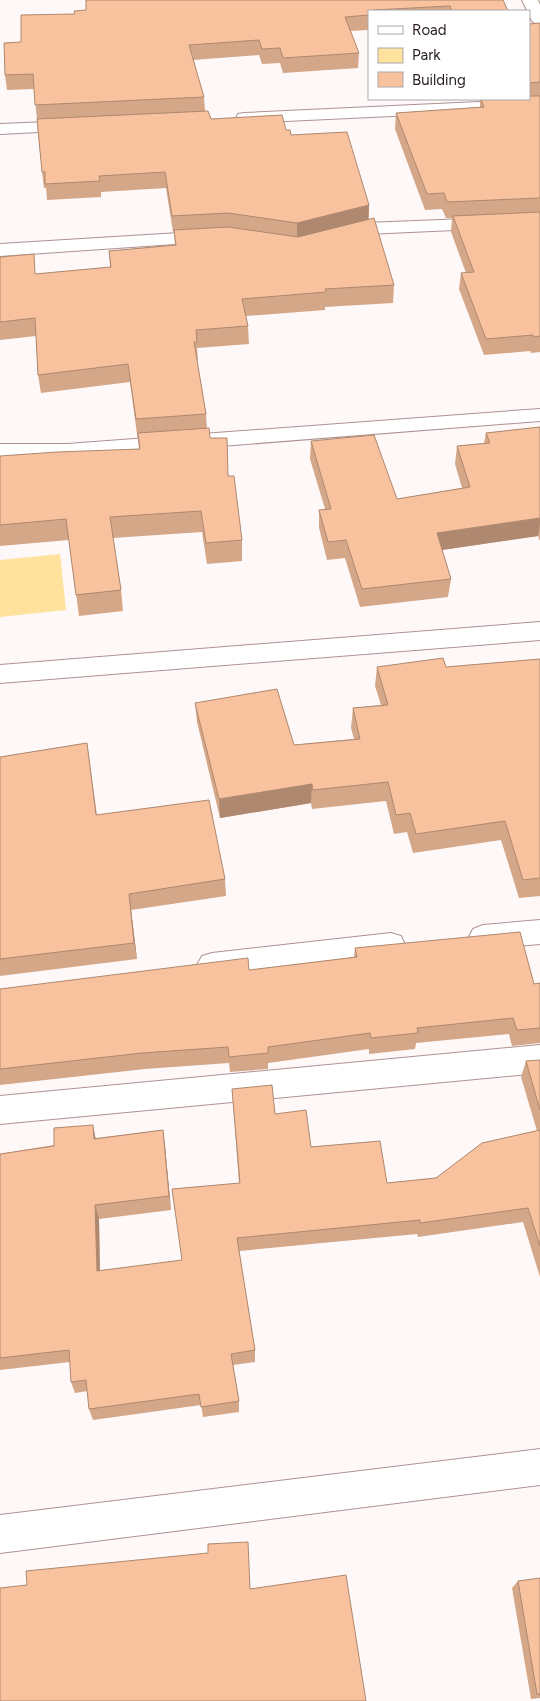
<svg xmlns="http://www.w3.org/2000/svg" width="540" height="1701" viewBox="0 0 540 1701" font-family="Figtree,sans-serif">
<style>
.green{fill:#fee29d}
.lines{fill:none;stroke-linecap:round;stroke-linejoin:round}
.minor-casing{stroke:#ae9291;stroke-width:2}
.minor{fill:#fff;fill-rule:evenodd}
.wall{fill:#d5a789}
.shaded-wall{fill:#ae886f}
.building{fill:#f8c29f;stroke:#ae886f}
</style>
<rect width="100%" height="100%" fill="#fef8f8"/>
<!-- green -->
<path class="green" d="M 60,554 L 66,610 L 0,617 L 0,560 Z"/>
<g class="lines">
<defs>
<path id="minor" d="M 522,0 L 538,0 L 540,5 L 540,26 L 532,21 Z
M 540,99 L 540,109 L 244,123 L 238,122 L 236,118 L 238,114 L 244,113 Z
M 74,121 L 80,122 L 82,126 L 80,130 L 0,134 L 0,124 Z
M 540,216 L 540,226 L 366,234 L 340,242 L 333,240 L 331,236 L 333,232 L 365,223 Z
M 212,231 L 219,233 L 221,237 L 219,241 L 0,256 L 0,244 Z
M 540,409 L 540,421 L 67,458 L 0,458 L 0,444 L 67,444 Z
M 540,622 L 540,640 L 0,683 L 0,665 Z
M 540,920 L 540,944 L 483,949 L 473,945 L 469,937 L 473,929 L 483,925 Z
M 391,933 L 401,936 L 405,945 L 401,954 L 391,957 L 212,977 L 202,974 L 197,965 L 202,956 L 212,953 Z
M 540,1045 L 540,1073 L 0,1124 L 0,1096 Z
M 540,1449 L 540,1485 L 0,1553 L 0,1515 Z"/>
</defs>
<!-- minor casing -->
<use href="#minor" class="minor-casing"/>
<!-- minor -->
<use href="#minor" class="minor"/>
</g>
<!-- wall -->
<path class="wall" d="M 503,0 L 508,11 L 369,11 L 369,30 L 350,31 L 359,53 L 358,68 L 283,73 L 280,63 L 262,64 L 259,55 L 193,60 L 204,97 L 205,111 L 211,119 L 286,130 L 369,205 L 369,219 L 394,285 L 393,303 L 325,307 L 325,310 L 246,316 L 248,326 L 249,344 L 197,348 L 198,360 L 197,360 L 206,414 L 207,428 L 210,438 L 228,476 L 242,540 L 242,561 L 207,564 L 202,532 L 113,538 L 121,590 L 123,611 L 79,616 L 69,540 L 0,546 L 0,456 L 139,449 L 130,382 L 41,393 L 38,375 L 36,336 L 0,340 L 0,257 L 36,274 L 110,267 L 109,251 L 175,245 L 174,232 L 173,232 L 166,188 L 101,192 L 101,197 L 47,200 L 46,188 L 44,188 L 42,172 L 34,89 L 7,90 L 5,75 L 21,42 L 74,14 Z
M 540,23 L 540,352 L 531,353 L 530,351 L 484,355 L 459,289 L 461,273 L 466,273 L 451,232 L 452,218 L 446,218 L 442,209 L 425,210 L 395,129 L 396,113 L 480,107 L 480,100 L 473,100 L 473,99 L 529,99 L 529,24 Z
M 540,427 L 540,541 L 538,536 L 442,550 L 451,579 L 448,597 L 360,607 L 345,558 L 327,560 L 319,528 L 319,510 L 325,509 L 310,459 L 311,441 L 397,499 L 462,488 L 455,464 L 457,446 L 484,443 L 486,433 Z
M 540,659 L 540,896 L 519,898 L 501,840 L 413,853 L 407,832 L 394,834 L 386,801 L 312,809 L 311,803 L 220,818 L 197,722 L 195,703 L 294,745 L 354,739 L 351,728 L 353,708 L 381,705 L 375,686 L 377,667 L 446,667 Z
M 87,743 L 97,815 L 225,879 L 226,896 L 131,910 L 137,959 L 0,976 L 0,757 Z
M 355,948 L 534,984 L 540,983 L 540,1043 L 512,1046 L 509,1034 L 416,1043 L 415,1049 L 369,1054 L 369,1049 L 268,1063 L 268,1069 L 230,1072 L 229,1063 L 145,1069 L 0,1085 L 0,989 L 249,970 L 354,957 Z
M 540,1060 L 540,1277 L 523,1222 L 418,1237 L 417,1234 L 239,1251 L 255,1350 L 255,1362 L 233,1365 L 239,1401 L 239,1412 L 203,1417 L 201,1405 L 93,1420 L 89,1409 L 88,1391 L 75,1393 L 71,1382 L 70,1362 L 0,1370 L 0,1154 L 96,1138 L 163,1130 L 171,1210 L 99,1219 L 100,1271 L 182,1260 L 239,1183 L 232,1089 L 275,1114 L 311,1147 L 387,1183 L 436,1178 L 537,1131 L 521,1077 L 526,1061 Z
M 540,1578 L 540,1698 L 531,1699 L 512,1588 L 518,1581 Z"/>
<!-- shaded-wall -->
<path class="shaded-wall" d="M 369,205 L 368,221 L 297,239 L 297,223 Z
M 540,518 L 540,524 L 538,536 L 435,551 L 437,533 Z
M 312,784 L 311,803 L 220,818 L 219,799 Z
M 129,894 L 131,910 L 137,959 L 134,943 Z
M 93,1125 L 96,1140 L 94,1139 Z
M 163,1130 L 165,1145 L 171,1210 L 169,1196 Z
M 95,1205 L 99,1219 L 100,1284 L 97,1271 Z"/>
<!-- building -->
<path class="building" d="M 86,0 L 503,0 L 508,11 L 452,11 L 450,6 L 373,10 L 373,11 L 369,11 L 369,15 L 345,17 L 359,53 L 283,58 L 280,48 L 262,49 L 259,40 L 189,45 L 204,97 L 35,105 L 33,74 L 5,75 L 4,43 L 21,42 L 21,15 L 75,14 L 74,11 L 86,10 Z
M 540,23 L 540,82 L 529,83 L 529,24 Z
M 529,96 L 540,96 L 540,198 L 447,202 L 444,193 L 427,194 L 396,113 L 484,107 L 481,99 L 529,99 Z
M 208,111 L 211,119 L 282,115 L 286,130 L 290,130 L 291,135 L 347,132 L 369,205 L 297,223 L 228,213 L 172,216 L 165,172 L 99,176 L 100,181 L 45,184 L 45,172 L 42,172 L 37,119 Z
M 540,212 L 540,336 L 534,337 L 533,335 L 486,339 L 461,273 L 474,272 L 453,216 Z
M 374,218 L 394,285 L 325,289 L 326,292 L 242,299 L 248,326 L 196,330 L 197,342 L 194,342 L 206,414 L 136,419 L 128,364 L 38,375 L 35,318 L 0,322 L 0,257 L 34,254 L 35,274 L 111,267 L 109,251 L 176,245 L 174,230 L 228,227 L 298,237 Z
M 540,427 L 540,518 L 437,533 L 451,579 L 362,589 L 346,540 L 328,542 L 319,510 L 331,509 L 311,441 L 374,435 L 397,499 L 470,487 L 457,446 L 490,443 L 486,433 Z
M 209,428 L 210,438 L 227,438 L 228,476 L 234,476 L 242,540 L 206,543 L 201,511 L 110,517 L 121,590 L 76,595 L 66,519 L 0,525 L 0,456 L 57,452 L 140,449 L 138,433 Z
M 443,658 L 446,667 L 540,659 L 540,878 L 523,880 L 505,821 L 416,834 L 410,813 L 396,815 L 388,782 L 313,790 L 312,784 L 219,799 L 195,703 L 277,689 L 294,745 L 360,739 L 353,708 L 388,705 L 377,667 Z
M 87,743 L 96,815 L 209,800 L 225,879 L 129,894 L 134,943 L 0,959 L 0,757 Z
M 520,932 L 534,984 L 540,983 L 540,1028 L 517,1030 L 513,1018 L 417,1028 L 418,1033 L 371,1038 L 370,1033 L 268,1047 L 268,1053 L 229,1057 L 228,1047 L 142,1053 L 0,1069 L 0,989 L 248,958 L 249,970 L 357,957 L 355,948 Z
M 540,1060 L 540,1110 L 526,1061 Z
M 272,1085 L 275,1114 L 306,1110 L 311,1147 L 380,1141 L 387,1183 L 436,1178 L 482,1143 L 540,1130 L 540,1246 L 528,1208 L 420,1223 L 420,1220 L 237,1238 L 255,1350 L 231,1354 L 239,1401 L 201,1407 L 199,1394 L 89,1409 L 86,1380 L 71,1382 L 69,1350 L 0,1358 L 0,1154 L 54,1146 L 54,1128 L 93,1125 L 94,1139 L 163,1130 L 169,1196 L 95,1205 L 97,1271 L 182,1260 L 172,1189 L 240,1183 L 232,1089 Z
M 248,1542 L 250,1589 L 346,1575 L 366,1701 L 0,1701 L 0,1588 L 27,1585 L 26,1571 L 208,1553 L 208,1544 Z
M 540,1578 L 540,1694 L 537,1694 L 518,1581 Z"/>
<!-- legend -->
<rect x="368" y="10" width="162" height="90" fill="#ffffff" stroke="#aba7a7"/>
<rect x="378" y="26" width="25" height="8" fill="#ffffff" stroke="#aba7a7"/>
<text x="412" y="35" font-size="15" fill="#2d2222">Road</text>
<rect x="378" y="48" width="25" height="15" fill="#fee29d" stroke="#aba7a7"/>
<text x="412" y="60" font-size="15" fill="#2d2222">Park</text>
<rect x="378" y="72" width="25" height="15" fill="#f8c29f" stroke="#aba7a7"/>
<text x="412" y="85" font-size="15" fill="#2d2222">Building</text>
</svg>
